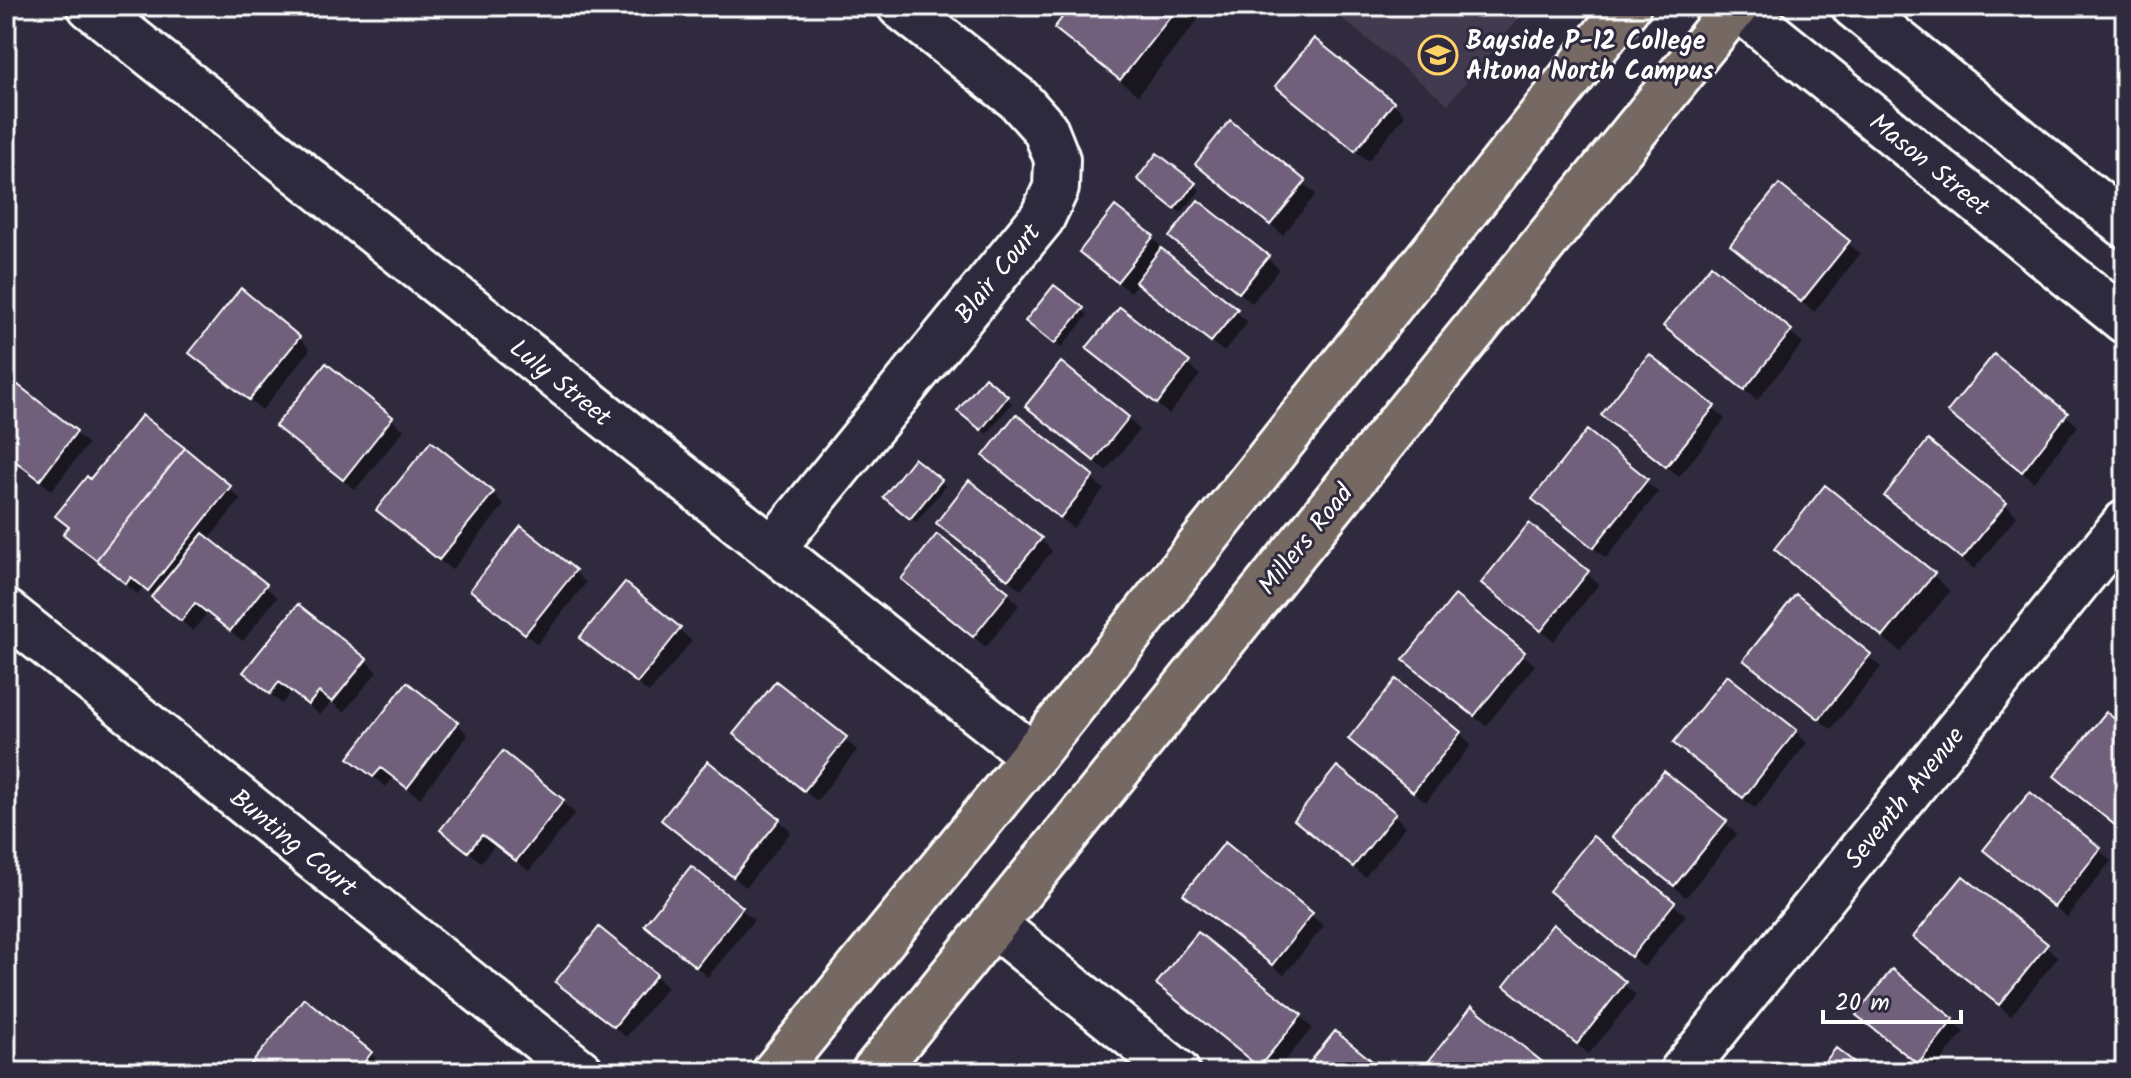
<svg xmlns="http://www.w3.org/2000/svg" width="2131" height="1078" viewBox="0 0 2131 1078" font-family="Kalam,sans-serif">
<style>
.built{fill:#423a50}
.shadow{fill:#0007}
.building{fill:#6f607c;stroke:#fff;stroke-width:2}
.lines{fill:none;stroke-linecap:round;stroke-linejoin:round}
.minor-casing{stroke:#fff;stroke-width:50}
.tertiary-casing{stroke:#fff;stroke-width:50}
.primary-casing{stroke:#fff;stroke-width:50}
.minor{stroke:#2f2a3d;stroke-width:44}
.tertiary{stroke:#2f2a3d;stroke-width:44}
.primary{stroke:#766964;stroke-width:44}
.labels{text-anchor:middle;stroke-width:6;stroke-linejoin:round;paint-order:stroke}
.poi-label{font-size:26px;font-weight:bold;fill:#fff;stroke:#2f2a3d;text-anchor:start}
.street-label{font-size:26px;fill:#fff;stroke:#2f2a3d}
</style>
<rect width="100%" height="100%" fill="#2f2a3d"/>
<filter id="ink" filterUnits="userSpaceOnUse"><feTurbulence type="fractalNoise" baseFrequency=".0125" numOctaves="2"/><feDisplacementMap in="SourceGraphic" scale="16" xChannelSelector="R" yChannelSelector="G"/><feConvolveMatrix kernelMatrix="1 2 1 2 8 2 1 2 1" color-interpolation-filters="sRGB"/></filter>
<g filter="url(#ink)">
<!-- built -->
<path class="built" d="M 1326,6 L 1529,6 L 1448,104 Z"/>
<!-- shadow -->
<path class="shadow" d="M 1074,6 L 1209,6 L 1138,95 L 1073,44 L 1057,28 Z
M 1278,86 L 1393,103 L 1405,115 L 1368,161 Z
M 1230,123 L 1316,194 L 1283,235 L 1197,164 Z
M 1145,184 L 1194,184 L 1200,190 L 1181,213 Z
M 1780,187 L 1860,254 L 1814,312 L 1733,245 Z
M 1171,237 L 1267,258 L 1279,269 L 1252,303 Z
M 1152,238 L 1164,249 L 1162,251 L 1248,322 L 1224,352 L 1138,282 L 1130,292 L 1093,263 Z
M 1712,268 L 1803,343 L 1757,400 L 1677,337 Z
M 1120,309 L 1200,375 L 1169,414 L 1101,360 Z
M 1082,310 L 1088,315 L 1061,348 L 1033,326 Z
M 299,338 L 310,350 L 262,410 L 203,364 Z
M 1994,357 L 2078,426 L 2034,482 L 1950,412 Z
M 326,366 L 404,430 L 355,490 L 289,437 Z
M 13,383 L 88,444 L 52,490 L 17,463 L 6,477 L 6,392 Z
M 1006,397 L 1012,403 L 987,434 L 965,416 Z
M 1028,406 L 1128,418 L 1139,430 L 1106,471 Z
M 1713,408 L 1725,419 L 1679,477 L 1615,426 Z
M 142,417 L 241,499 L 208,540 L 277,597 L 243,641 L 207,613 L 193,631 L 143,587 L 138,594 L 78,545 L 70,529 L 57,516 L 90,482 Z
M 1017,417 L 1104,489 L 1073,528 L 985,456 Z
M 1587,433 L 1658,492 L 1606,558 L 1546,510 Z
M 940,481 L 946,486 L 916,522 L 891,502 Z
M 493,493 L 504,505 L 452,570 L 390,521 Z
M 1886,496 L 2005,504 L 2017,516 L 1974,569 Z
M 1529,526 L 1599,584 L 1554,641 L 1483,583 Z
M 950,534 L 1041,540 L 1052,551 L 1021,590 Z
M 1776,549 L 1933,575 L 1950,591 L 1901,652 L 1793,566 Z
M 574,571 L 586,583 L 537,644 L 472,590 Z
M 903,579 L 1008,593 L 1019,605 L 986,647 Z
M 625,585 L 692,641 L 649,693 L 594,649 Z
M 1796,596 L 1881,667 L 1831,729 L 1758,671 Z
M 1455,598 L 1535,665 L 1486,726 L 1418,671 Z
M 365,660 L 377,672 L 344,712 L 331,702 L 320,715 L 291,692 L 282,704 L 257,683 Z
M 777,684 L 857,750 L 817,801 L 747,745 Z
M 457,723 L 468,735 L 420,798 L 393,778 L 386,787 L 350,757 Z
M 2125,730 L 2125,833 L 2057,776 Z
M 1796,732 L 1807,743 L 1755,808 L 1687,754 Z
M 1460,733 L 1471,745 L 1426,802 L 1362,750 Z
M 503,754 L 575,813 L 529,871 L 495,845 L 481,862 L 443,830 Z
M 1394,815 L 1406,826 L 1365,877 L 1297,820 Z
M 779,820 L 791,832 L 746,887 L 675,831 Z
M 1725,823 L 1737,834 L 1686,897 L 1626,848 Z
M 1594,839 L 1686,915 L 1644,967 L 1552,891 Z
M 1225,845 L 1324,926 L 1284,975 L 1186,894 Z
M 1986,850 L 2099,850 L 2111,861 L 2067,917 Z
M 692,869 L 754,920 L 708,977 L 658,936 Z
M 1963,879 L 2058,957 L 2011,1016 L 1916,937 Z
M 1554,927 L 1636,995 L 1589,1054 L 1518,997 Z
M 1892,972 L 1964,1032 L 1932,1072 L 1927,1072 L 1870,1026 Z
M 655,975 L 667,987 L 626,1037 L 570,993 Z
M 1158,984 L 1300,1016 L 1312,1028 L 1276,1072 L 1265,1072 Z
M 304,1001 L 371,1054 L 387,1072 L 247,1072 Z
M 1543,1065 L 1550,1072 L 1432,1072 Z"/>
<!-- building -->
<path class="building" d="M 1071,6 L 1179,6 L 1120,80 L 1054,28 Z
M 1314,38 L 1394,102 L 1355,151 L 1275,86 Z
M 1230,120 L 1306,181 L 1270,225 L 1195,164 Z
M 1157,153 L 1196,183 L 1174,209 L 1137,179 Z
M 1779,184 L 1850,241 L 1801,302 L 1730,245 Z
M 1198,200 L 1269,256 L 1239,293 L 1169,237 Z
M 1115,206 L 1154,236 L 1117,282 L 1079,252 Z
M 1161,248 L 1238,309 L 1211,342 L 1135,282 Z
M 1711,265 L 1792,330 L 1744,390 L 1663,326 Z
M 1054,285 L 1084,308 L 1054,344 L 1025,321 Z
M 241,288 L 300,337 L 249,400 L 189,353 Z
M 1120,307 L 1190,362 L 1157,404 L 1086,348 Z
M 1649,354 L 1715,406 L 1666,467 L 1601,415 Z
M 1994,354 L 2068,413 L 2022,472 L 1947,412 Z
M 1061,362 L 1129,417 L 1094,461 L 1025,406 Z
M 326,363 L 393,417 L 343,480 L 275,426 Z
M 985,377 L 1008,396 L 981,430 L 957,411 Z
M 13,381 L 77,431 L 40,480 L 6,454 L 6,389 Z
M 1016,414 L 1094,476 L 1060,518 L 983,456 Z
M 142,415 L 185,448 L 96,560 L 63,534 L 69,527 L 55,516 L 87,476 L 90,479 Z
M 1587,430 L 1648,479 L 1593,548 L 1532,499 Z
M 1928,440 L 2007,503 L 1962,559 L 1884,496 Z
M 431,441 L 494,492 L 439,560 L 376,510 Z
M 185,448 L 231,486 L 148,591 L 131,577 L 126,584 L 96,560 Z
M 914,458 L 942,480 L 910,519 L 883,497 Z
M 969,480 L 1042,538 L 1008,580 L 936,523 Z
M 1825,485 L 1935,573 L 1883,637 L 1774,549 Z
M 1529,523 L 1589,571 L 1541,631 L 1481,583 Z
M 521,526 L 576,570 L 525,634 L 470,590 Z
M 203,533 L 267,584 L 230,631 L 195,603 L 181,621 L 151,597 Z
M 937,534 L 1009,592 L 973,637 L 901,579 Z
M 625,582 L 681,628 L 637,683 L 579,638 Z
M 1796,594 L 1871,654 L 1819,719 L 1743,660 Z
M 1455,595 L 1525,652 L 1474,716 L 1403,660 Z
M 298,604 L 367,659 L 332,702 L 319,692 L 308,705 L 279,682 L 270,694 L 243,672 Z
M 1727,675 L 1797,730 L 1743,798 L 1673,743 Z
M 1396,679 L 1461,732 L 1413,792 L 1348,739 Z
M 776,681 L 847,737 L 804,791 L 733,734 Z
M 2125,681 L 2125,703 L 2114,695 Z
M 407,682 L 458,722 L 407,788 L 381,768 L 373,777 L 348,758 Z
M 2106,712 L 2125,727 L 2125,815 L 2116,826 L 2054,776 Z
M 503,751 L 564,800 L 516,861 L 482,835 L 468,852 L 440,830 Z
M 708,761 L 780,819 L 733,877 L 661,820 Z
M 1337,766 L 1396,813 L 1353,867 L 1294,820 Z
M 1664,771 L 1727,821 L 1674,886 L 1612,837 Z
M 2030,792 L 2101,848 L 2054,907 L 1983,850 Z
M 1593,836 L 1675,902 L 1631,957 L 1549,891 Z
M 1225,842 L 1313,913 L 1272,965 L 1183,894 Z
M 691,866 L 743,907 L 696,967 L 644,925 Z
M 1963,876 L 2048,944 L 1999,1005 L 1913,937 Z
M 1553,924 L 1626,982 L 1577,1044 L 1504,986 Z
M 599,927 L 657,974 L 614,1027 L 555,982 Z
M 1198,932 L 1302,1015 L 1259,1067 L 1156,984 Z
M 1892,969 L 1954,1019 L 1918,1064 L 1856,1015 Z
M 304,998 L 372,1052 L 357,1072 L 245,1072 Z
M 1472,1006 L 1545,1064 L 1538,1072 L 1431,1072 L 1424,1067 Z
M 1335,1031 L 1386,1072 L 1302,1072 Z
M 1836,1048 L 1867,1072 L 1817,1072 Z"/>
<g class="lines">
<defs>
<path id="minor" d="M 90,6 L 1033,756
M 772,549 L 1042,218 L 1056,188 L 1057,159 L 1045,129 L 1018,99 L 900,6
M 6,612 L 581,1072
M 993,924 L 1177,1072
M 1682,1072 L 2125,523"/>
<path id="tertiary" d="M 1736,6 L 2125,321
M 1854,6 L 2125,225"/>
<path id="primary" d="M 775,1072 L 1033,756 L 1628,6
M 874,1072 L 1736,6"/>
</defs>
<!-- minor casing -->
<use href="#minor" class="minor-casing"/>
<!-- tertiary casing -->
<use href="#tertiary" class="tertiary-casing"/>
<!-- primary casing -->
<use href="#primary" class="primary-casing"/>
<!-- minor -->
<use href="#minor" class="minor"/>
<!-- tertiary -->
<use href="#tertiary" class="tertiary"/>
<!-- primary -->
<use href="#primary" class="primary"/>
</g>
</g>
<!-- icons -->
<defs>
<symbol id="school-ring" viewBox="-11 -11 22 22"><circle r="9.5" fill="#2f2a3d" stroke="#ffd166" stroke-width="1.5"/><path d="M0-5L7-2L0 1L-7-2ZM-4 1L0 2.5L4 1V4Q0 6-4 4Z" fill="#ffd166"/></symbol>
</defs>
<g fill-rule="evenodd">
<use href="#school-ring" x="1416" y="33" width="44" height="44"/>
</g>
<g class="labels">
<!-- poi labels -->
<g class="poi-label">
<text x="1466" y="49">Bayside P-12 College<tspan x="1466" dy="30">Altona North Campus</tspan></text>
</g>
<!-- street labels -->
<g class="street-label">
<text transform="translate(1930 164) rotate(39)" y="9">Mason Street</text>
<text transform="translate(997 273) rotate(-51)" y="9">Blair Court</text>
<text transform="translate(561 382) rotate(39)" y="9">Luly Street</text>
<text transform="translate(1305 539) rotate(-51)" y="9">Millers Road</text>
<text transform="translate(1904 797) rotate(-51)" y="9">Seventh Avenue</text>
<text transform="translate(294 842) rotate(39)" y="9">Bunting Court</text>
</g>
</g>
<!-- margin -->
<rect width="2131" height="1078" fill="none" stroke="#2f2a3d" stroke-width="32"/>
<rect x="16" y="16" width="2099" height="1046" fill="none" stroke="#fff" stroke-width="3" filter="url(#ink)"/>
<!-- scale -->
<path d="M1823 1010v12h138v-12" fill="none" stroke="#ffffff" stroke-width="4"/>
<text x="1835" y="1010" font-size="24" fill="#ffffff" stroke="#2f2a3d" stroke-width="6" paint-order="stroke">20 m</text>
</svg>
